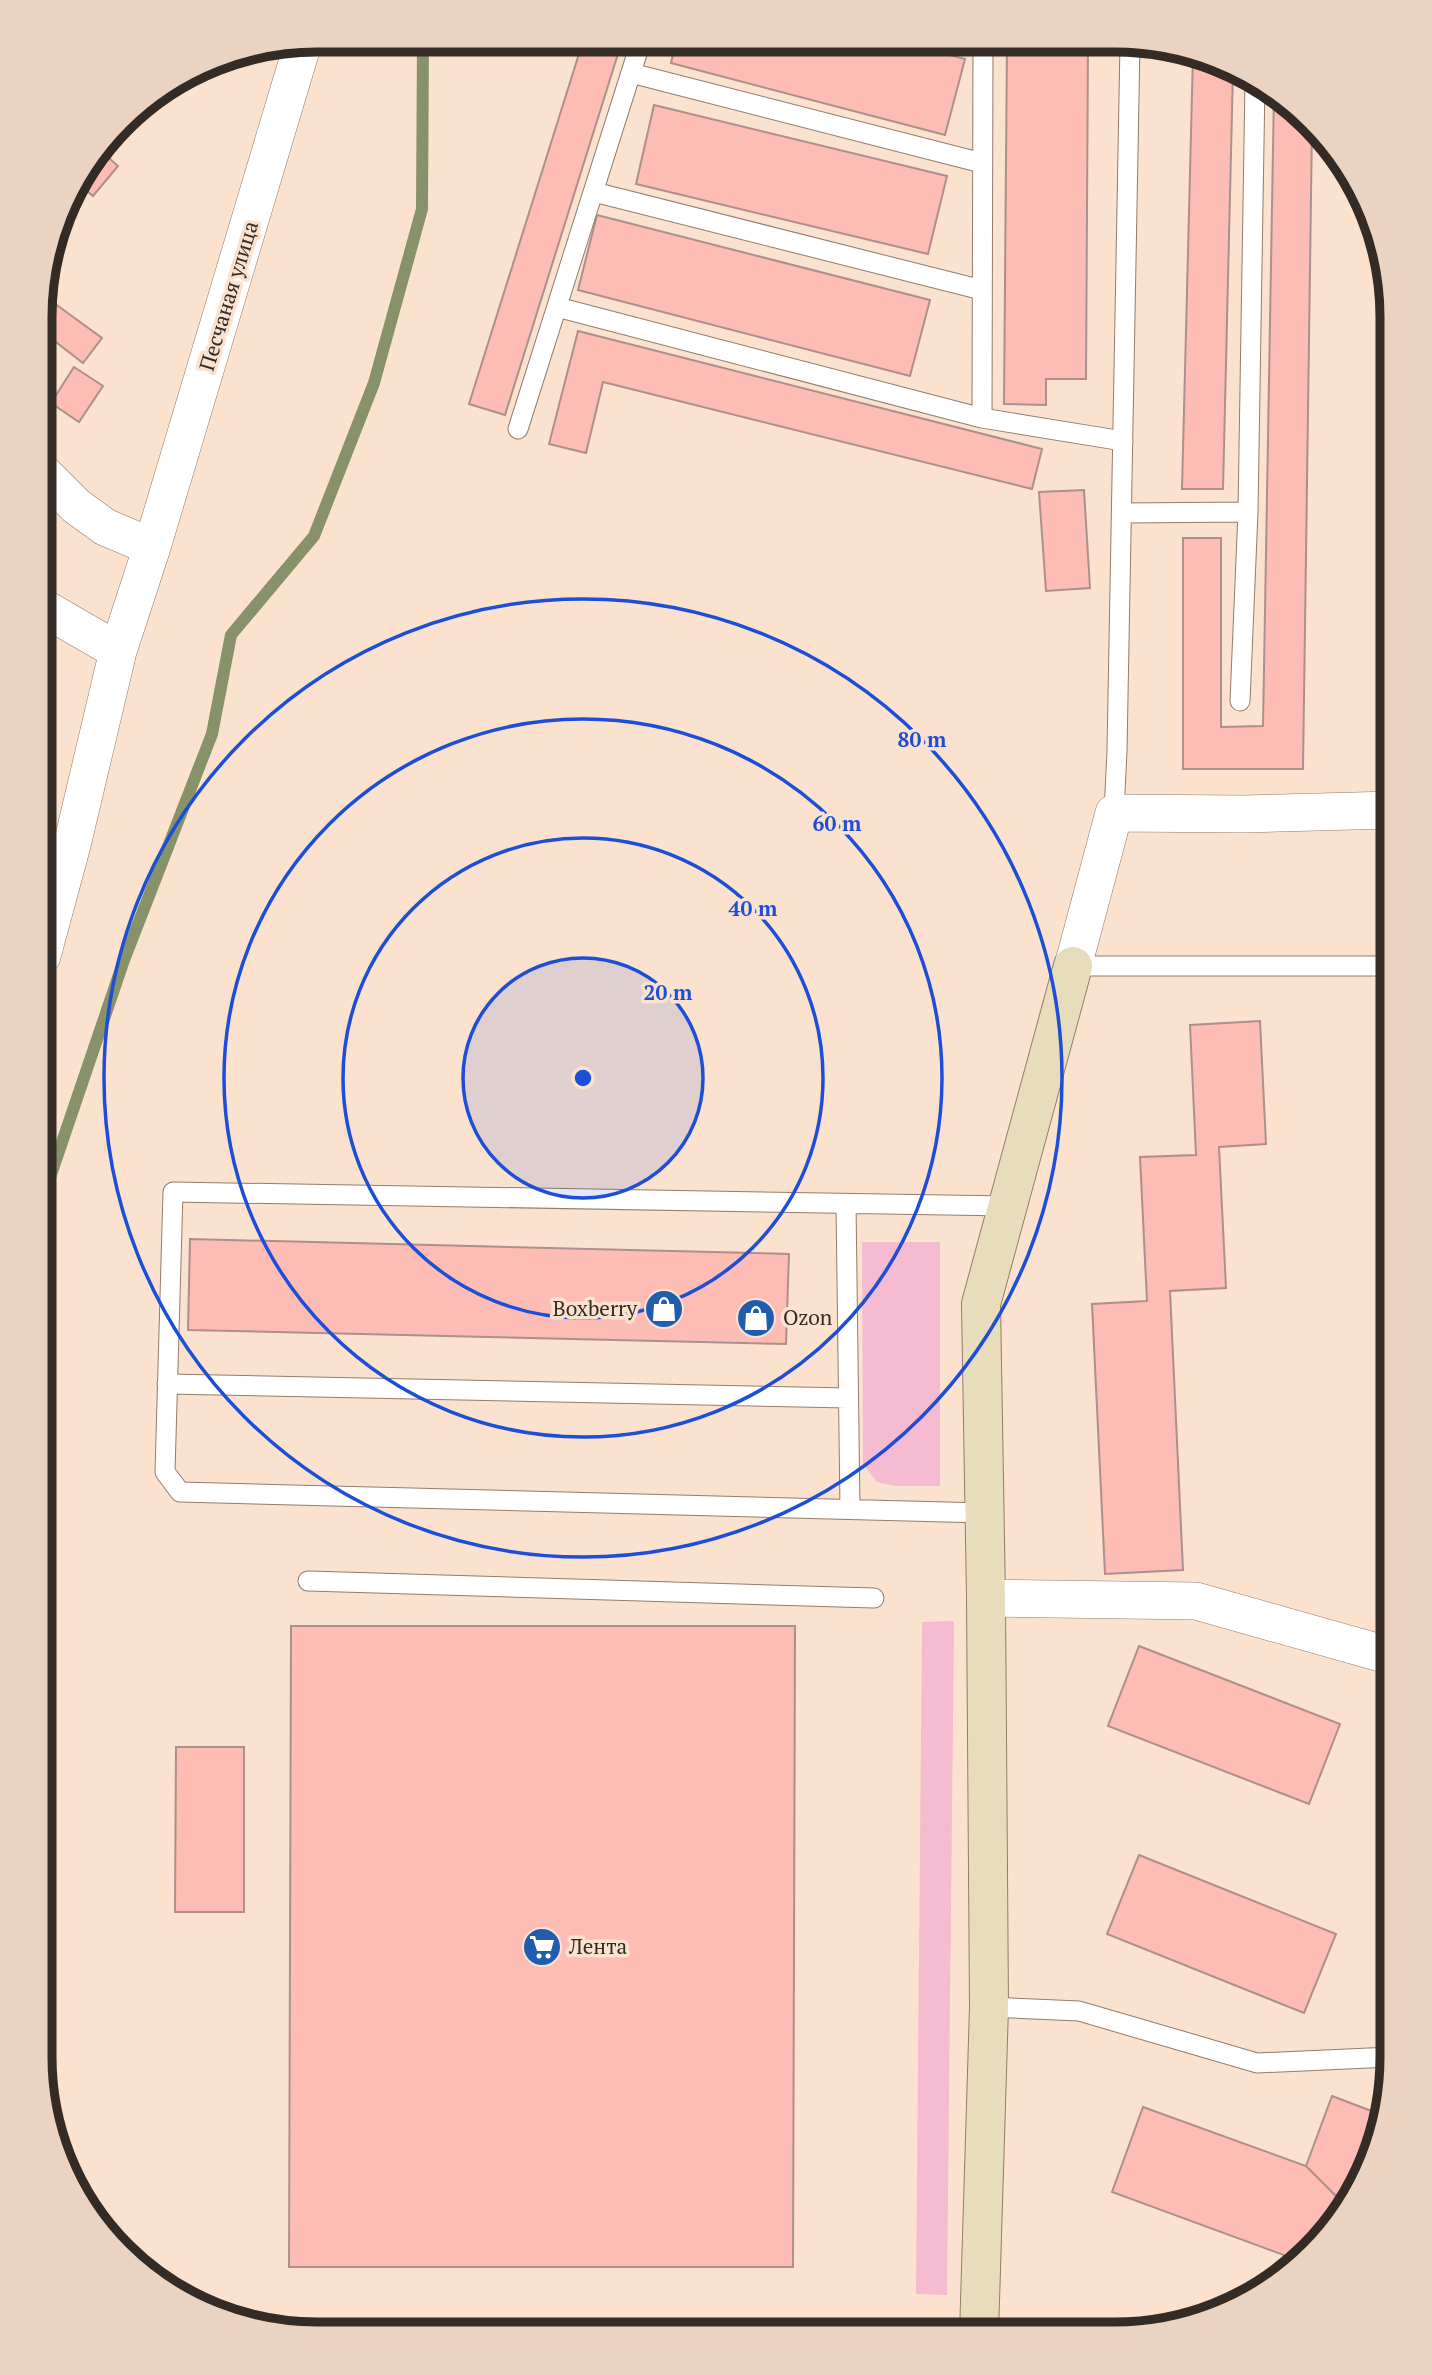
<svg xmlns="http://www.w3.org/2000/svg" width="1432" height="2375" viewBox="0 0 1432 2375" font-family="'PT Serif',serif">
<style>
.green{fill:#f5bbd1}
.lines{fill:none;stroke-linecap:round;stroke-linejoin:round}
.stream{stroke:#87916a;stroke-width:12}
.building{fill:#fdbdb5;stroke:#ad8f8b;stroke-width:2}
.lane-casing{stroke:#937c6b;stroke-width:21}
.street-casing{stroke:#937c6b;stroke-width:38}
.secondary-casing{stroke:#937c6b;stroke-width:40}
.lane{stroke:#fff;stroke-width:19}
.street{stroke:#fff;stroke-width:37}
.secondary{stroke:#e7ddbc;stroke-width:38}
.ring{fill:none;stroke:#1d4ed8;stroke-width:3.5}
.labels{text-anchor:middle;stroke-width:7;stroke-linejoin:round;paint-order:stroke}
.street-label{font-size:21px;fill:#342b24;stroke:#fbe2cf}
.poi-label{font-size:21px;fill:#342b24;stroke:#fbe2cf;text-anchor:start}
.rim{fill:none;stroke:#342b24;stroke-width:9}
.centre{fill:#1d4ed8;stroke:#fbe2cf;stroke-width:3.5}
.ring-label{font-size:21px;text-anchor:middle;font-weight:bold;fill:#1d4ed8;stroke:#fbe2cf;stroke-width:7;stroke-linejoin:round;paint-order:stroke}
</style>
<rect width="100%" height="100%" fill="#fbe2cf"/>
<!-- green -->
<path class="green" d="M 862,1242 L 940,1242 L 940,1486 L 894,1486 L 877,1482 L 863,1464 Z
M 954,1621 L 947,2295 L 916,2294 L 922,1622 Z"/>
<g class="lines">
<!-- stream -->
<path class="stream" d="M 41,1204 L 124,960 L 212,734 L 231,635 L 314,536 L 374,383 L 422,209 L 423,41"/>
</g>
<!-- building -->
<path class="building" d="M 583,41 L 622,41 L 505,415 L 469,404 Z
M 676,41 L 899,42 L 965,59 L 945,135 L 671,63 Z
M 1007,42 L 1088,43 L 1086,379 L 1046,379 L 1046,405 L 1004,404 Z
M 1193,54 L 1221,62 L 1233,69 L 1223,489 L 1182,489 Z
M 198,70 L 188,88 L 178,82 Z
M 1274,92 L 1283,98 L 1312,126 L 1303,769 L 1183,769 L 1183,538 L 1221,538 L 1221,727 L 1263,726 Z
M 654,105 L 947,176 L 928,254 L 636,184 Z
M 102,152 L 118,166 L 93,196 L 78,183 Z
M 68,199 L 78,208 L 58,231 Z
M 597,215 L 930,300 L 910,376 L 578,290 Z
M 54,303 L 102,338 L 83,363 L 43,332 L 43,319 Z
M 578,331 L 1042,449 L 1032,489 L 603,382 L 586,453 L 549,444 Z
M 74,367 L 103,386 L 79,422 L 51,403 Z
M 1084,490 L 1090,588 L 1046,591 L 1039,492 Z
M 1260,1021 L 1266,1144 L 1219,1147 L 1226,1288 L 1170,1291 L 1183,1570 L 1105,1574 L 1092,1304 L 1147,1301 L 1140,1157 L 1196,1155 L 1190,1025 Z
M 190,1239 L 789,1254 L 786,1344 L 188,1330 Z
M 291,1626 L 795,1626 L 793,2267 L 289,2267 Z
M 1139,1646 L 1340,1724 L 1309,1804 L 1108,1726 Z
M 176,1747 L 244,1747 L 244,1912 L 175,1912 Z
M 1139,1855 L 1336,1934 L 1304,2013 L 1107,1934 Z
M 1332,2096 L 1382,2115 L 1371,2163 L 1348,2202 L 1339,2199 L 1306,2166 Z
M 1143,2107 L 1306,2166 L 1339,2199 L 1326,2235 L 1300,2261 L 1112,2192 Z"/>
<g class="lines">
<defs>
<path id="lane" d="M 631,73 L 982,163
M 594,192 L 982,290
M 557,307 L 982,418 L 1123,441
M 982,418 L 983,42
M 518,429 L 641,41
M 1122,513 L 1248,512
M 1240,701 L 1248,512 L 1255,81
M 1114,813 L 1117,751 L 1130,43
M 1073,966 L 1392,966
M 846,1204 L 850,1509
M 167,1384 L 848,1398
M 985,1513 L 180,1492 L 165,1472 L 173,1192 L 1007,1206
M 308,1581 L 874,1598
M 989,2007 L 1079,2011 L 1257,2063 L 1391,2057"/>
<path id="street" d="M 42,472 L 76,506 L 105,527 L 152,547
M 42,607 L 118,651
M 42,956 L 72,845 L 118,651 L 152,547 L 303,43
M 1073,966 L 1114,813 L 1244,814 L 1392,810
M 986,1598 L 1196,1601 L 1391,1656"/>
<path id="secondary" d="M 979,2334 L 989,2007 L 986,1598 L 981,1304 L 1073,966"/>
</defs>
<!-- lane casing -->
<use href="#lane" class="lane-casing"/>
<!-- street casing -->
<use href="#street" class="street-casing"/>
<!-- secondary casing -->
<use href="#secondary" class="secondary-casing"/>
<!-- lane -->
<use href="#lane" class="lane"/>
<!-- street -->
<use href="#street" class="street"/>
<!-- secondary -->
<use href="#secondary" class="secondary"/>
</g>
<!-- distance rings -->
<circle cx="583" cy="1078" r="120" fill="#1d4ed8" fill-opacity=".12"/>
<g class="ring">
<circle cx="583" cy="1078" r="120"/>
<circle cx="583" cy="1078" r="240"/>
<circle cx="583" cy="1078" r="359"/>
<circle cx="583" cy="1078" r="479"/>
</g>
<!-- icons -->
<defs>
<symbol id="shop-disc" viewBox="-11 -11 22 22"><circle r="9.5" fill="#215daf" stroke="#fbe2cf"/><path d="M-5-2.5h2.3a2.7 3.5 0 0 1 5.4 0H5L5.5 6h-11ZM-1.5-2.5h3a1.5 2.3 0 0 0-3 0Z" fill="#fff"/></symbol>
<symbol id="supermarket-disc" viewBox="-11 -11 22 22"><circle r="9.5" fill="#215daf" stroke="#fbe2cf"/><path d="M-6-5.5h2.5l.6 2H6L4.5 2H-2.5L-4.4-4H-6ZM-1.5 3.2a1.3 1.3 0 1 0 .1 0ZM3 3.2a1.3 1.3 0 1 0 .1 0Z" fill="#fff"/></symbol>
</defs>
<g fill-rule="evenodd">
<use href="#shop-disc" x="642" y="1287" width="44" height="44"/>
<use href="#shop-disc" x="734" y="1296" width="44" height="44"/>
<use href="#supermarket-disc" x="520" y="1925" width="44" height="44"/>
</g>
<g class="labels">
<!-- street labels -->
<g class="street-label">
<text transform="translate(229 296) rotate(-73)" y="7">Песчаная улица</text>
</g>
<!-- poi labels -->
<g class="poi-label">
<text x="637" y="1316" text-anchor="end">Boxberry</text>
<text x="783" y="1325">Ozon</text>
<text x="569" y="1954">Лента</text>
</g>
</g>
<!-- crop -->
<path d="M0 0H1432V2375H0ZM317 52H1115A265 265 0 0 1 1380 317V2057A265 265 0 0 1 1115 2322H317A265 265 0 0 1 52 2057V317A265 265 0 0 1 317 52Z" fill="#ebd3c1" fill-rule="evenodd"/>
<path class="rim" d="M317 52H1115A265 265 0 0 1 1380 317V2057A265 265 0 0 1 1115 2322H317A265 265 0 0 1 52 2057V317A265 265 0 0 1 317 52Z"/>
<circle cx="583" cy="1078" r="10" class="centre"/>
<g class="ring-label">
<text x="922" y="747">80 m</text>
<text x="837" y="831">60 m</text>
<text x="753" y="916">40 m</text>
<text x="668" y="1000">20 m</text>
</g>
</svg>
